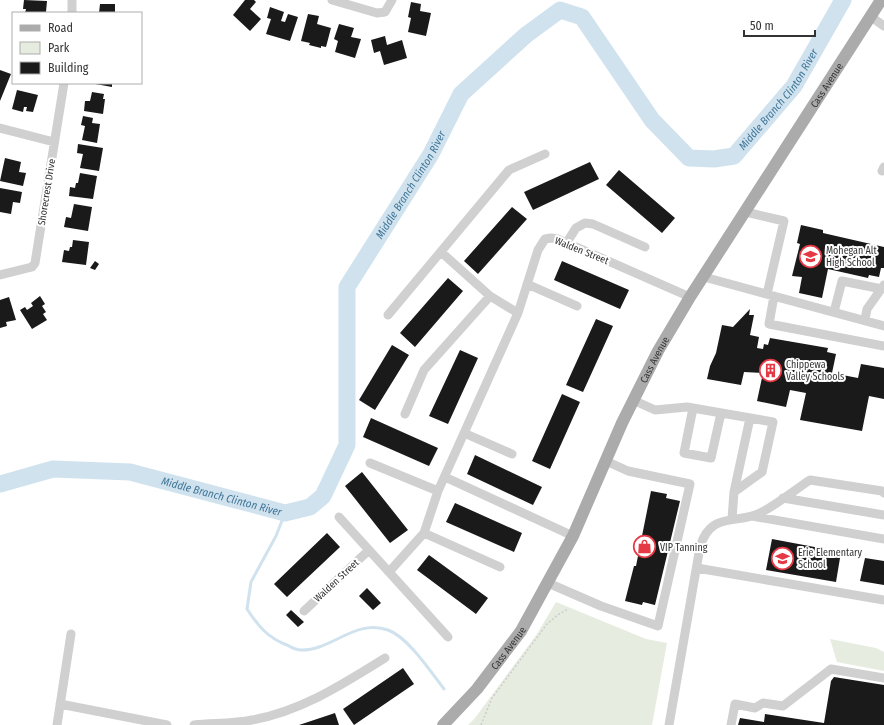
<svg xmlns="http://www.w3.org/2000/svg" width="884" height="725" viewBox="0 0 884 725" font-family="'Fira Sans Condensed',sans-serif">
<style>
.green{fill:#e6ecdf}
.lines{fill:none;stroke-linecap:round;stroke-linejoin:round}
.stream{stroke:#cfe2ee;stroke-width:3}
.river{stroke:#cfe2ee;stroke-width:17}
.building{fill:#1a1a1a}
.path{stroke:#cdcdcd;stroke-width:1.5;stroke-dasharray:2 2;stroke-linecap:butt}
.minor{stroke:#d0d0d0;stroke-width:9}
.major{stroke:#ababab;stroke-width:12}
.labels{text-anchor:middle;stroke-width:4;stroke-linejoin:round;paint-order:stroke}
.street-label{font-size:10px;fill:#333;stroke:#fff}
.poi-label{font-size:10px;fill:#333;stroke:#fff;text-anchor:start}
.water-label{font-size:11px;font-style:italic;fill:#3f7597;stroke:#fff}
</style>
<rect width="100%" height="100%" fill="#fff"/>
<!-- green -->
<path class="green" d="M 556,602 L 646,639 L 667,643 L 652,725 L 468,725 L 475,718 L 537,634 Z
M 830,639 L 876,648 L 884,652 L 884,671 L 837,662 Z"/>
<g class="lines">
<!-- stream -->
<path class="stream" d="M 285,513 L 276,536 L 251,582 L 247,609 C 258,626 268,638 287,645 C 291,647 296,650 301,650 C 331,651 356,618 388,630 C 408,637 431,672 444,689"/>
<!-- river -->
<path class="river" id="s1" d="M 0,484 L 53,469 L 130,472 L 285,513 L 310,507 L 323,496 L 347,445 L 347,287 L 431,154 L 461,94 L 526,35 L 560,10 L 582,17 L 652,120 L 689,158 L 714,159 L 734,156 L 794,86 L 843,0"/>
</g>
<!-- building -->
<path class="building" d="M 24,0 L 47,1 L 46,12 L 25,13 L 26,9 L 23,9 Z
M 245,0 L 254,0 L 256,2 L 250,9 L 261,19 L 250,31 L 233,15 Z
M 411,2 L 421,4 L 420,11 L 431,13 L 426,36 L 408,32 L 411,18 L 408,17 Z
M 100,4 L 115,4 L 115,13 L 99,13 Z
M 270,7 L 284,12 L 281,21 L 285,22 L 288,14 L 298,17 L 290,41 L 266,34 L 271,19 L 267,18 Z
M 308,14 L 319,16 L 317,24 L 331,28 L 326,47 L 321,46 L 321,48 L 309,45 L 310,43 L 301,41 Z
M 339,24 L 354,28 L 351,37 L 361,39 L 355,58 L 335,52 L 338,41 L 334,39 Z
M 385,36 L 387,45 L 402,40 L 407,58 L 384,65 L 380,51 L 374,53 L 371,40 Z
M 0,70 L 11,74 L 0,101 Z
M 90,83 L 112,83 L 112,87 Z
M 17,90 L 38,95 L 33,112 L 26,111 L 27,107 L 24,107 L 23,112 L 12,109 Z
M 92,92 L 104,94 L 103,99 L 105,99 L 103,114 L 84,111 L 85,101 L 90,101 Z
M 83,116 L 93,118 L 92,123 L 100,124 L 97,143 L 82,140 L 85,126 L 81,125 Z
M 78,144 L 103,148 L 99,171 L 80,168 L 83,154 L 77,153 Z
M 5,158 L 21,162 L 19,172 L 26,173 L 23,186 L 0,181 Z
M 590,162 L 599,179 L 533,210 L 524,192 Z
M 619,170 L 675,218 L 662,233 L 606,185 Z
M 80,173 L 97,176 L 93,199 L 69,196 L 70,187 L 75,188 L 76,183 L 78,183 Z
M 0,188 L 22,192 L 20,203 L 13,202 L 11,214 L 0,212 Z
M 74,204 L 92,207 L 88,231 L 64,227 L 66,217 L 71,218 Z
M 512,207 L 527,219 L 478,274 L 464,261 Z
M 801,225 L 823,230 L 823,233 L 884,247 L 884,268 L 881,268 L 879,277 L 869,275 L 868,278 L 828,269 L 822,298 L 799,293 L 802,277 L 792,276 L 800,244 L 797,243 Z
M 73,240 L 89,242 L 86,265 L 62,262 L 64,250 L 69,251 L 70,247 L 72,247 Z
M 95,261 L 99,264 L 95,270 L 90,268 Z
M 562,261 L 629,290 L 620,309 L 554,280 Z
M 448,278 L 463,291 L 415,347 L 400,333 Z
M 40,296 L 45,304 L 42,306 L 46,312 L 43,314 L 47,320 L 32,329 L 20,310 L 25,307 L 27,310 L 33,306 L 31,303 Z
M 9,297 L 16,320 L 6,322 L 7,326 L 0,328 L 0,300 Z
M 750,309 L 749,315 L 754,315 L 750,335 L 759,337 L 757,348 L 763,349 L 764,344 L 768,345 L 770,338 L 828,348 L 827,352 L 836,354 L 832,373 L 858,378 L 861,364 L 884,368 L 884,399 L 869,396 L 862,431 L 800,420 L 806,393 L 790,390 L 786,407 L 757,401 L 763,373 L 744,372 L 741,385 L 707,379 L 710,366 L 716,353 L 722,325 L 733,327 Z
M 596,319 L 613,326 L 583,392 L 566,385 Z
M 392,345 L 409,355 L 375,410 L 359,400 Z
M 460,350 L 478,358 L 448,424 L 429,416 Z
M 562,394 L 580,402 L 550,469 L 532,461 Z
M 371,418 L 438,448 L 429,466 L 363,437 Z
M 475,455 L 542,487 L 533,505 L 467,474 Z
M 362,472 L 408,530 L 390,543 L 345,486 Z
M 651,491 L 667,494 L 666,498 L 680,501 L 655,605 L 643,602 L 642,605 L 625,601 L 634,566 L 636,566 Z
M 455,503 L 522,533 L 514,552 L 446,522 Z
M 327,533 L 340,547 L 287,597 L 274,584 Z
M 772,539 L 841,552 L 836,582 L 766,570 Z
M 429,555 L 488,598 L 476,614 L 417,570 Z
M 865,558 L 884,561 L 884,585 L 860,581 Z
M 367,588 L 381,603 L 373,610 L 359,596 Z
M 291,610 L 304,622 L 298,627 L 286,615 Z
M 403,668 L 414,684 L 354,725 L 343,709 Z
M 834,677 L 884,685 L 884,725 L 738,725 L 740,718 L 764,722 L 765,714 L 824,723 L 831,681 Z
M 335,713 L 339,725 L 299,725 Z"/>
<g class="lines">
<!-- path -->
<path class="path" d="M 481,725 L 492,698 L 547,624 L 559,614 L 568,609"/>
<!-- minor -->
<path class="minor" d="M 332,0 L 377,13 L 385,12 L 392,0
M 72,13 L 72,0
M 870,16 L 884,26
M 0,128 L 54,142
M 882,171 L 884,167
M 746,212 L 784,221 L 767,294
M 567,242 L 576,228 L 585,223 L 593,224 L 645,247
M 441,252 L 490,296 L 518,313
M 0,275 L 32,267 L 35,263 L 64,83
M 704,277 L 884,326
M 527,284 L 577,306
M 774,296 L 769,324 L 884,346
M 834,312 L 842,281 L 882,289
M 388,315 L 509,170 L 545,154
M 865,320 L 867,309 L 884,285
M 633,400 L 655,410 L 687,407 L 773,422 L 762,472 L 734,492 L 732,519
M 693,408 L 684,453 L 711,458 L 721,413
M 405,414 L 424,370 L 490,296
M 464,433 L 512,454
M 370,463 L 438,491
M 445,477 L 573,536
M 734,492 L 750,418
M 783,498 L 884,515
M 752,516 L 884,539
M 339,517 L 448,637
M 424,533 L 500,567
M 697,568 L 884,600
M 389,572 L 424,533 L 438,491 L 518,313 L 538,250 L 545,239 L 551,238 L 558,239 L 690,297
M 548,583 L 601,606 L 658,626 L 690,484 L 628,471 L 606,461
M 304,611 L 369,550
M 60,704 L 167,725
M 57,725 L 71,634
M 194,725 C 213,723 233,724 252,720 C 302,711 343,684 385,658
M 669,725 L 700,547 C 710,513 732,524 758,514 C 772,508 796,489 810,480 L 882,491 L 884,493
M 731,725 L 735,704 L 755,708 L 763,703 L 783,706 L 831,669 L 884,678"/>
<!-- major -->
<path class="major" id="s2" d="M 443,725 L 477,689 L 521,631 L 573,536 L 622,423 L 658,351 L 690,297 L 881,0"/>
</g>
<!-- icons -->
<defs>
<symbol id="school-ring" viewBox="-11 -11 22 22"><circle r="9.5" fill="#fff" stroke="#e63946" stroke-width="1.5"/><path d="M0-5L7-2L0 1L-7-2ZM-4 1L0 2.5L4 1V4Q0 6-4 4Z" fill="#e63946"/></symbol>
<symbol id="building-ring" viewBox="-11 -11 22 22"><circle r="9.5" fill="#fff" stroke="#e63946" stroke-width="1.5"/><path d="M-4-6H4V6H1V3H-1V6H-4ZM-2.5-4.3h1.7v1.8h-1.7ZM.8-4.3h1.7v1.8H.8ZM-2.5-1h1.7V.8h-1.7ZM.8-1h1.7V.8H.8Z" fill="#e63946"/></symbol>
<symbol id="shop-ring" viewBox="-11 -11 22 22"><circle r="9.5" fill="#fff" stroke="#e63946" stroke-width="1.5"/><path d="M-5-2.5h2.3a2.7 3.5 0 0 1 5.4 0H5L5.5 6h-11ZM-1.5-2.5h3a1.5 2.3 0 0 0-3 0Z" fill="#e63946"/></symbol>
</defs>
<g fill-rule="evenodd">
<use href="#school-ring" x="798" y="244" width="25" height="25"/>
<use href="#building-ring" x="758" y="358" width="25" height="25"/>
<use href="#shop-ring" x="632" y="534" width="25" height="25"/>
<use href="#school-ring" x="770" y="546" width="25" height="25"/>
</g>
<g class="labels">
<!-- street labels -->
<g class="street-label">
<text dy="4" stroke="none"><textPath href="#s2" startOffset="749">Cass Avenue</textPath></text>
<text transform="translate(46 192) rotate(-81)" y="4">Shorecrest Drive</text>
<text transform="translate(582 250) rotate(22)" y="4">Walden Street</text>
<text dy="4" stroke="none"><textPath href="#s2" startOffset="425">Cass Avenue</textPath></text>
<text transform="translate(336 580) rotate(-43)" y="4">Walden Street</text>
<text dy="4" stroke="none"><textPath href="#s2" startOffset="101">Cass Avenue</textPath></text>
</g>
<!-- poi labels -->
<g class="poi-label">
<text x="826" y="254">Mohegan Alt<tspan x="826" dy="12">High School</tspan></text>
<text x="786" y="368">Chippewa<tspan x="786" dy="12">Valley Schools</tspan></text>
<text x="660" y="551">VIP Tanning</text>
<text x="798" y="556">Erie Elementary<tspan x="798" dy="12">School</tspan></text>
</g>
<!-- water labels -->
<g class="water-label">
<text dy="4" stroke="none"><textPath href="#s1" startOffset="1222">Middle Branch Clinton River</textPath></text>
<text dy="4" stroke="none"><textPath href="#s1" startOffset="670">Middle Branch Clinton River</textPath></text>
<text dy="4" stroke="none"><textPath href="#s1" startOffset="227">Middle Branch Clinton River</textPath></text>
</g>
</g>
<!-- legend -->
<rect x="12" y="12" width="130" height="72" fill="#ffffff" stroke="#adadad"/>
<rect x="20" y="25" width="20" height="6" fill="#ababab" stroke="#adadad"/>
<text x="48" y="32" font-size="12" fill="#333333">Road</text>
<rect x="20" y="42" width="20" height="12" fill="#e6ecdf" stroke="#adadad"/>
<text x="48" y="52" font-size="12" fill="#333333">Park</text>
<rect x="20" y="62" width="20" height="12" fill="#1a1a1a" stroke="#adadad"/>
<text x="48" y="72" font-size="12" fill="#333333">Building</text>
<!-- scale -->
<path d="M744 30v6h71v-6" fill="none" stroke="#333333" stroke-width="2"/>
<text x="750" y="30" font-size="12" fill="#333333" stroke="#ffffff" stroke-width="3" paint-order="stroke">50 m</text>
</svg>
